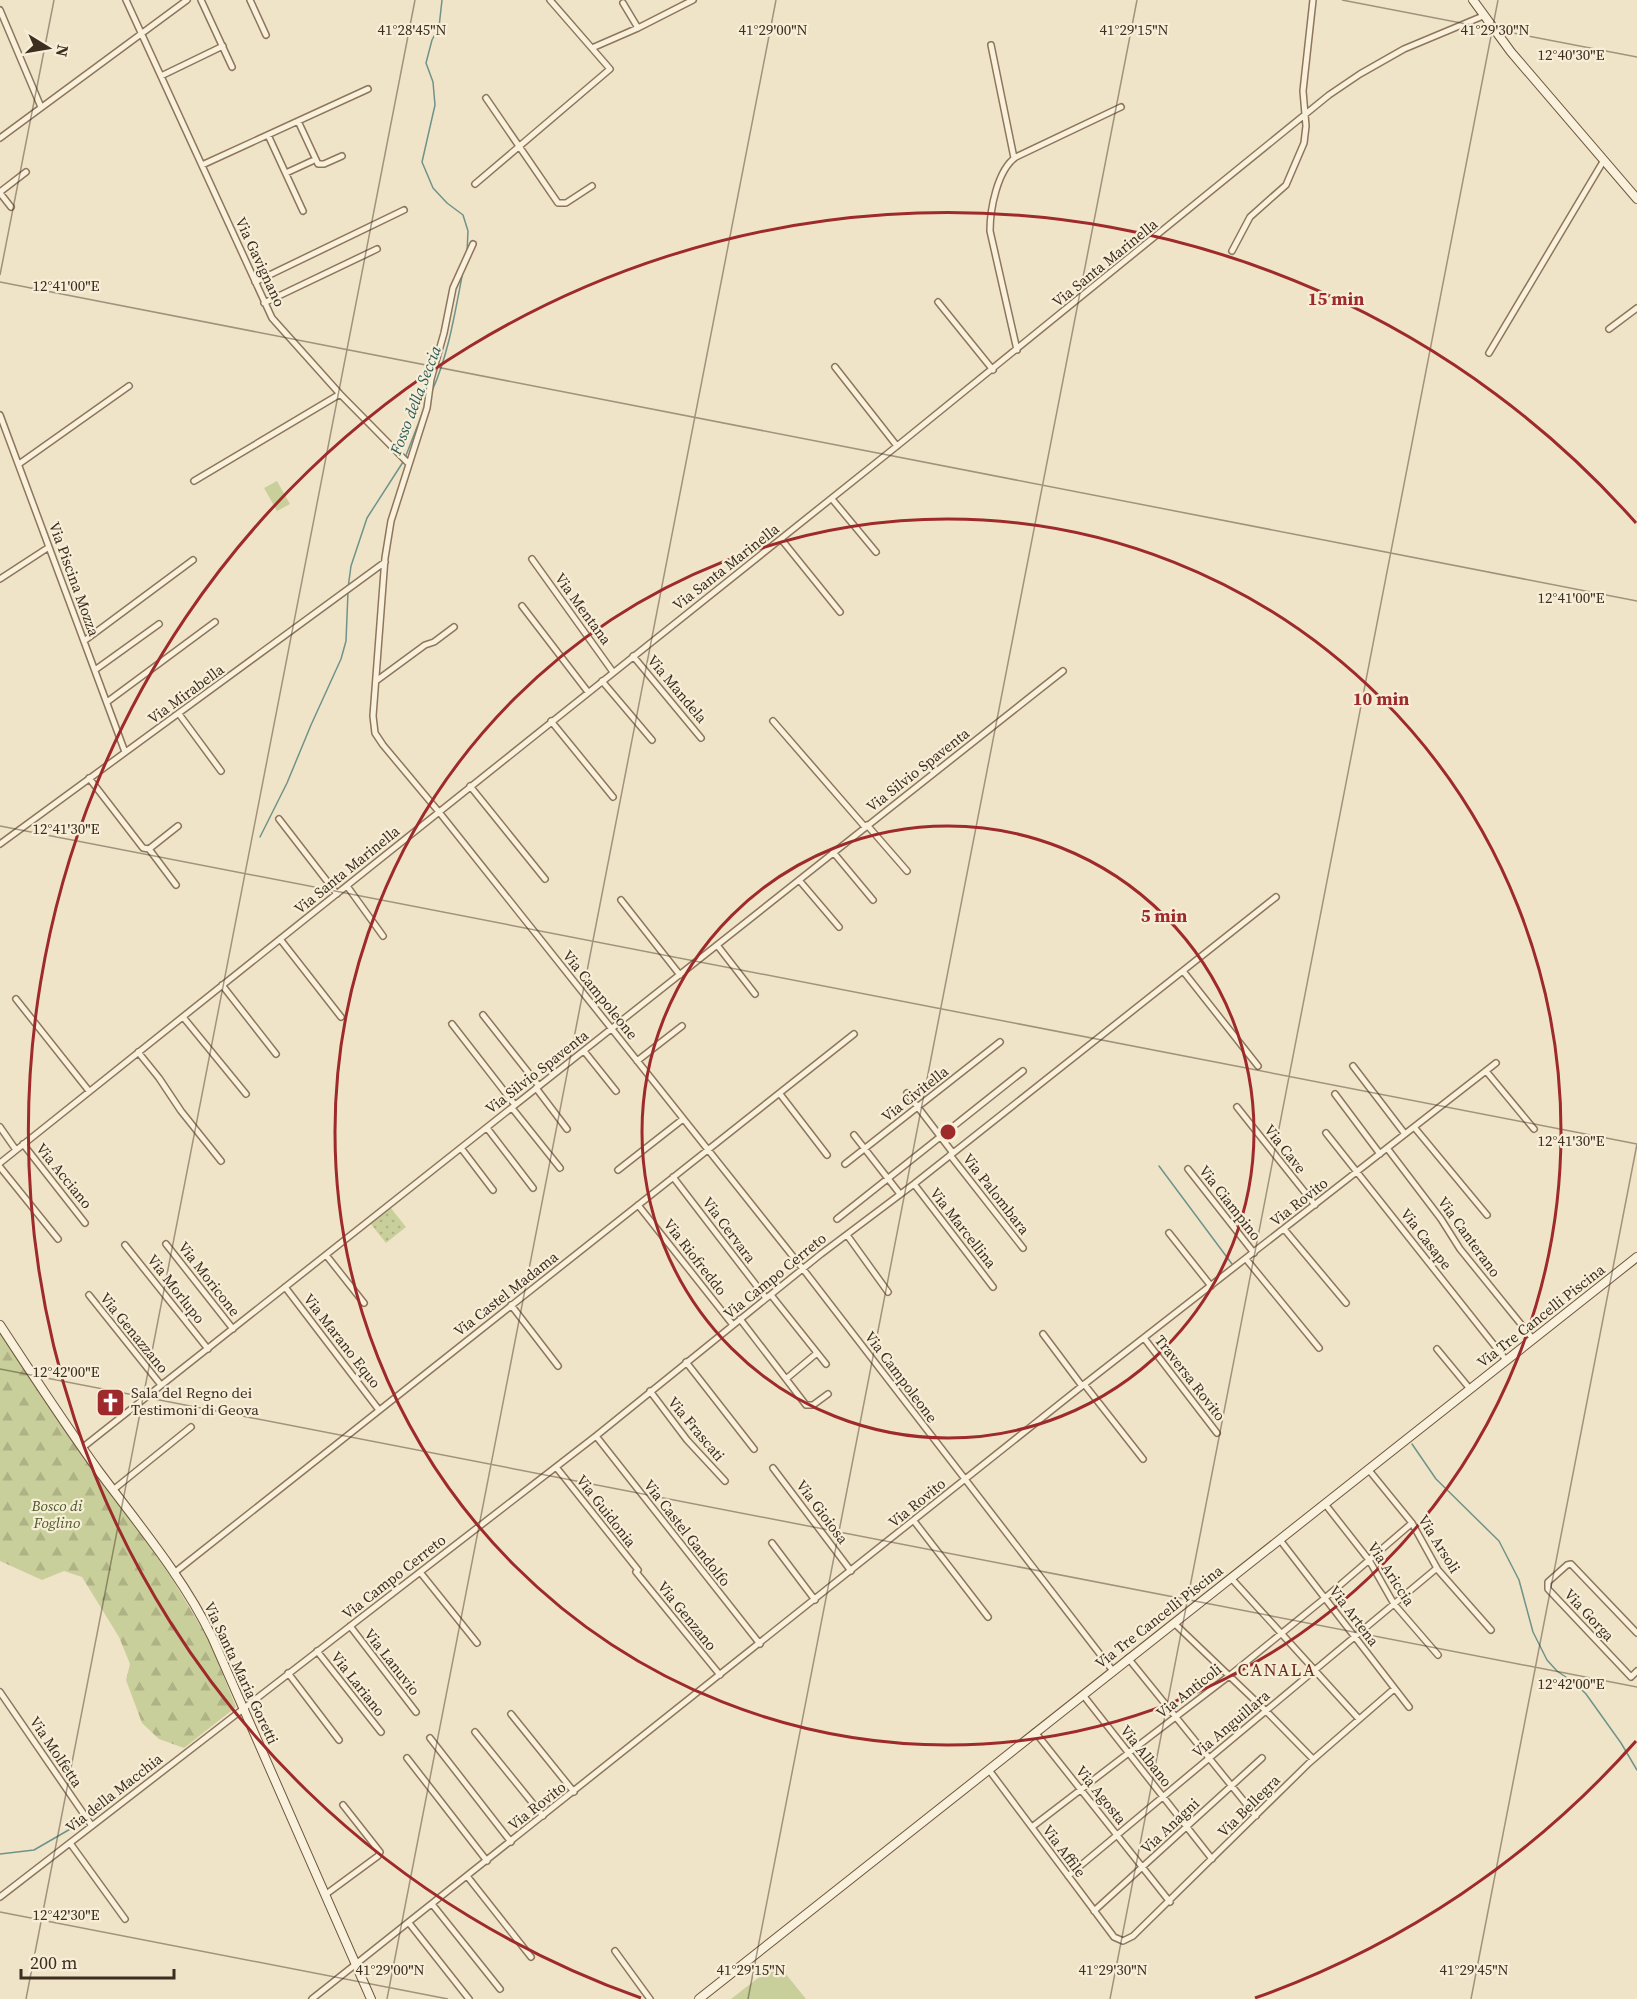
<svg xmlns="http://www.w3.org/2000/svg" width="1637" height="1999" viewBox="0 0 1637 1999" font-family="'Source Serif 4',serif">
<style>
.green{fill:url(#green-dots)}
.forest{fill:url(#forest-firs)}
.pitch{fill:#c9cf9b}
.lines{fill:none;stroke-linecap:round;stroke-linejoin:round}
.stream{stroke:#6f938a;stroke-width:1.5}
.street-casing{stroke:#8d765c;stroke-width:8}
.secondary-casing{stroke:#6f573f;stroke-width:10}
.street{stroke:#faf1dc;stroke-width:5}
.secondary{stroke:#faf1dc;stroke-width:8}
.ticks{fill:none;stroke:#3d2e20;stroke-width:1.5;stroke-opacity:0.45}
.ring{fill:none;stroke:#9e2a2b;stroke-width:3}
.labels{text-anchor:middle;stroke-width:4.5;stroke-linejoin:round;paint-order:stroke}
.street-label{font-size:15px;fill:#3d2e20;stroke:#f7eed8}
.poi-label{font-size:15px;fill:#3d2e20;stroke:#f7eed8;text-anchor:start}
.park-label{font-size:15px;font-style:italic;fill:#4d5a26;stroke:#f7eed8}
.water-label{font-size:16px;font-style:italic;fill:#2f5d5a;stroke:#f7eed8}
.quarter-label{font-size:18px;letter-spacing:1.5px;fill:#6b2e1e;stroke:#f7eed8}
.ticks-label{font-size:15px;text-anchor:middle;fill:#3d2e20;stroke:#f7eed8;stroke-width:4.5;stroke-linejoin:round;paint-order:stroke}
.centre{fill:#9e2a2b;stroke:#f7eed8;stroke-width:3}
.ring-label{font-size:18px;text-anchor:middle;font-weight:bold;fill:#9e2a2b;stroke:#f7eed8;stroke-width:4.5;stroke-linejoin:round;paint-order:stroke}
</style>
<defs>
<pattern id="green-dots" width="8" height="8" patternUnits="userSpaceOnUse" patternTransform="scale(1.5)"><rect width="8" height="8" fill="#c9cf9b"/><path d="M2 2h.1M6 6h.1" fill="none" stroke="#aeb285" stroke-width="1.8" stroke-linecap="round"/></pattern>
<pattern id="forest-firs" width="22" height="20" patternUnits="userSpaceOnUse" patternTransform="scale(1.5)"><rect width="22" height="20" fill="#c9cf9b"/><path d="M5 1l3.5 6h-7zM16 11l3.5 6h-7z" fill="#aeb285"/></pattern>
</defs>
<rect width="100%" height="100%" fill="#f0e4c8"/>
<!-- green -->
<path class="green" d="M 390,1207 L 406,1227 L 386,1243 L 370,1223 Z"/>
<!-- forest -->
<path class="forest" d="M 0,1331 L 171,1577 L 209,1640 L 236,1707 L 184,1748 L 159,1739 L 142,1723 L 126,1680 L 130,1664 L 119,1637 L 82,1577 L 64,1571 L 42,1580 L 0,1561 Z"/>
<!-- pitch -->
<path class="pitch" d="M 277,481 L 290,504 L 277,511 L 264,488 Z
M 777,1963 L 806,1999 L 731,1999 Z"/>
<g class="lines">
<!-- stream -->
<path class="stream" d="M 442,0 L 439,27 L 432,40 L 426,63 L 433,82 L 435,105 L 422,162 L 433,188 L 447,203 L 463,215 L 468,231 L 467,252
M 432,391 C 449,353 455,312 463,271
M 405,458 L 424,409
M 348,588 L 351,566 L 367,518 L 403,462
M 260,837 L 287,783 L 311,725 L 341,659 L 346,641 L 348,592
M 1159,1166 L 1232,1264
M 1412,1444 L 1436,1479 L 1499,1541 L 1519,1580 L 1533,1632 L 1547,1660 L 1557,1671 L 1576,1684 L 1586,1694 L 1621,1743 L 1637,1770
M 0,1854 L 34,1850 L 72,1828 L 87,1823"/>
<defs>
<path id="street" d="M 126,0 L 272,318 L 340,394 L 409,464
M 201,0 L 232,67
M 250,0 L 266,35
M 623,3 L 638,28
M 0,10 L 41,107
M 991,45 L 1014,158
M 592,48 L 638,28 L 693,0
M 161,76 L 223,46
M 486,98 L 558,203 L 566,203 L 592,186
M 298,121 L 318,164 L 324,164 L 342,156
M 268,135 L 303,211
M 0,138 L 187,0
M 202,165 L 368,89
M 286,173 L 312,161
M 475,184 L 610,69 L 550,0
M 0,192 L 26,172
M 0,193 L 11,207
M 473,244 L 453,288 L 444,333 L 431,379 L 427,408 L 391,521 L 385,558 L 373,716 L 375,733 L 383,745 L 439,812 L 803,1269 L 1113,1671
M 1232,251 L 1250,217 L 1286,185 L 1304,143 L 1306,126 L 1303,91 L 1313,0
M 255,282 L 404,210
M 938,302 L 993,370
M 264,303 L 377,249
M 1609,329 L 1637,308
M 1017,350 L 990,231 C 990,210 997,170 1016,157 L 1121,107
M 1489,353 L 1604,160
M 835,367 L 897,446
M 0,415 L 125,752
M 19,464 L 129,386
M 194,481 L 340,394
M 832,499 L 876,552
M 781,539 L 840,612
M 532,559 L 613,672
M 0,579 L 49,547
M 522,606 L 588,692
M 84,641 L 193,560
M 633,656 L 701,738
M 95,670 L 159,624
M 376,681 L 425,645 L 434,642 L 454,627
M 602,681 L 652,740
M 107,702 L 215,622
M 179,714 L 221,771
M 551,721 L 613,797
M 773,721 L 865,827
M 89,778 L 143,848 L 149,849 L 176,885
M 470,786 L 545,879
M 279,819 L 337,894
M 867,825 L 907,871
M 0,844 L 385,562
M 149,849 L 178,826
M 833,852 L 873,900
M 799,880 L 839,927
M 347,886 L 383,936
M 621,900 L 680,975
M 280,939 L 341,1017
M 717,945 L 755,994
M 1183,971 L 1258,1066
M 222,985 L 276,1054
M 16,999 L 89,1091
M 483,1015 L 539,1086
M 183,1017 L 246,1094
M 452,1024 L 515,1105
M 584,1051 L 616,1091
M 138,1052 L 159,1078 L 181,1111 L 221,1161
M 637,1061 L 682,1026
M 1353,1066 L 1405,1134
M 1486,1071 L 1534,1129
M 536,1088 L 567,1129
M 907,1093 L 953,1153
M 780,1094 L 827,1155
M 1335,1094 L 1380,1154
M 1237,1107 L 1315,1205
M 512,1108 L 560,1168
M 0,1127 L 16,1150
M 1414,1127 L 1487,1215
M 487,1128 L 533,1188
M 1326,1133 L 1506,1360
M 854,1135 L 900,1194
M 23,1144 L 85,1223
M 461,1148 L 493,1190
M 1387,1148 L 1441,1219 L 1460,1249 L 1533,1339
M 950,1155 L 1023,1248
M 0,1163 L 897,446 L 1329,95 L 1360,74 L 1404,49 L 1483,16
M 845,1164 L 1000,1042
M 0,1167 L 58,1239
M 1188,1169 L 1254,1253
M 618,1170 L 683,1119
M 673,1177 L 766,1298
M 914,1184 L 993,1287
M 638,1205 L 733,1325
M 837,1219 L 1023,1071
M 1284,1229 L 1346,1303
M 1169,1233 L 1211,1286
M 847,1235 L 888,1292
M 166,1244 L 233,1329
M 125,1245 L 208,1349
M 326,1255 L 364,1303
M 1246,1259 L 1319,1348
M 285,1287 L 379,1410
M 89,1295 L 161,1385
M 771,1295 L 826,1364
M 511,1305 L 558,1366
M 740,1319 L 806,1405 L 813,1405 L 828,1394
M 1043,1334 L 1082,1386
M 1144,1338 L 1217,1433
M 1437,1349 L 1470,1389
M 686,1362 L 754,1449
M 786,1379 L 817,1353
M 1084,1384 L 1143,1459
M 650,1391 L 687,1440 L 725,1481
M 596,1436 L 760,1644
M 82,1448 L 1063,671
M 556,1467 L 638,1570
M 773,1468 L 851,1571
M 1368,1469 L 1412,1523 L 1438,1570 L 1491,1630
M 113,1490 L 191,1427
M 1325,1504 L 1369,1560 L 1394,1604 L 1438,1655
M 914,1521 L 988,1617
M 1280,1540 L 1409,1707
M 772,1543 L 815,1600
M 420,1572 L 477,1643
M 636,1572 L 720,1675
M 174,1573 L 854,1034
M 1231,1578 L 1359,1719
M 1174,1623 L 1266,1711 L 1313,1759
M 350,1626 L 416,1712
M 1637,1633 L 1571,1564 L 1567,1565 L 1548,1582 L 1548,1589 L 1631,1677 L 1637,1671
M 317,1651 L 381,1732
M 1128,1658 L 1256,1816
M 288,1673 L 339,1740
M 0,1692 L 92,1826
M 1083,1695 L 1212,1859
M 511,1714 L 574,1792
M 475,1732 L 543,1816
M 1035,1732 L 1170,1902
M 430,1738 L 511,1842
M 407,1758 L 487,1861
M 989,1770 L 1114,1937 L 1123,1941 L 1133,1936 L 1309,1763 L 1394,1689
M 1032,1827 L 1229,1676 L 1325,1598 L 1412,1523
M 70,1843 L 125,1919
M 467,1876 L 531,1957
M 1068,1876 L 1437,1568
M 325,1895 L 378,1856 L 380,1852 L 343,1805
M 0,1897 L 596,1436 L 821,1254 L 914,1184 L 1276,897
M 432,1904 L 500,1989
M 1094,1911 L 1262,1758
M 409,1923 L 469,1999
M 615,1951 L 650,1999
M 312,1999 L 1082,1386 L 1496,1063"/>
<path id="secondary" d="M 1473,0 L 1511,52 L 1637,199
M 0,1325 C 32,1374 64,1423 98,1470 C 138,1524 183,1577 212,1637 L 371,1999
M 699,1999 L 1637,1257"/>
</defs>
<!-- street casing -->
<use href="#street" class="street-casing"/>
<!-- secondary casing -->
<use href="#secondary" class="secondary-casing"/>
<!-- street -->
<use href="#street" class="street"/>
<!-- secondary -->
<use href="#secondary" class="secondary"/>
</g>
<!-- ticks -->
<path class="ticks" d="M 1342,0 L 1637,57M 0,275 L 54,0M 0,282 L 1637,601M 0,826 L 1637,1144M 0,1369 L 1637,1687M 0,1912 L 448,1999M 26,1999 L 415,0M 387,1999 L 776,0M 748,1999 L 1137,0M 1110,1999 L 1498,0M 1471,1999 L 1637,1144"/>
<!-- distance rings -->
<g class="ring">
<circle cx="948" cy="1132" r="306"/>
<circle cx="948" cy="1132" r="613"/>
<path d="M1636 1741A919 919 0 0 1 1255 1998M641 1998A919 919 0 1 1 1636 523"/>
</g>
<!-- icons -->
<defs>
<symbol id="church-square" viewBox="-11 -11 22 22"><rect x="-9" y="-9" width="18" height="18" rx="4" fill="#9e2a2b" stroke="#f7eed8"/><path d="M-1.2-6h2.4v3.5h3.3v2.4h-3.3V6h-2.4V-.1h-3.3v-2.4h3.3Z" fill="#fff"/></symbol>
</defs>
<g fill-rule="evenodd">
<use href="#church-square" x="94" y="1386" width="33" height="33"/>
</g>
<g class="labels">
<!-- street labels -->
<g class="street-label">
<text transform="translate(260 262) rotate(65)" y="5">Via Gavignano</text>
<text transform="translate(1105 263) rotate(-39)" y="5">Via Santa Marinella</text>
<text transform="translate(726 567) rotate(-38)" y="5">Via Santa Marinella</text>
<text transform="translate(74 579) rotate(70)" y="5">Via Piscina Mozza</text>
<text transform="translate(583 609) rotate(54)" y="5">Via Mentana</text>
<text transform="translate(677 689) rotate(50)" y="5">Via Mandela</text>
<text transform="translate(186 694) rotate(-36)" y="5">Via Mirabella</text>
<text transform="translate(918 770) rotate(-38)" y="5">Via Silvio Spaventa</text>
<text transform="translate(347 870) rotate(-39)" y="5">Via Santa Marinella</text>
<text transform="translate(600 995) rotate(51)" y="5">Via Campoleone</text>
<text transform="translate(537 1072) rotate(-38)" y="5">Via Silvio Spaventa</text>
<text transform="translate(915 1094) rotate(-38)" y="5">Via Civitella</text>
<text transform="translate(1285 1149) rotate(52)" y="5">Via Cave</text>
<text transform="translate(64 1176) rotate(51)" y="5">Via Acciano</text>
<text transform="translate(996 1194) rotate(52)" y="5">Via Palombara</text>
<text transform="translate(1299 1202) rotate(-38)" y="5">Via Rovito</text>
<text transform="translate(1230 1203) rotate(52)" y="5">Via Ciampino</text>
<text transform="translate(963 1228) rotate(52)" y="5">Via Marcellina</text>
<text transform="translate(729 1230) rotate(53)" y="5">Via Cervara</text>
<text transform="translate(1469 1237) rotate(54)" y="5">Via Canterano</text>
<text transform="translate(1426 1239) rotate(52)" y="5">Via Casape</text>
<text transform="translate(695 1257) rotate(52)" y="5">Via Riofreddo</text>
<text transform="translate(775 1276) rotate(-39)" y="5">Via Campo Cerreto</text>
<text transform="translate(209 1279) rotate(52)" y="5">Via Moricone</text>
<text transform="translate(176 1289) rotate(52)" y="5">Via Morlupo</text>
<text transform="translate(506 1294) rotate(-38)" y="5">Via Castel Madama</text>
<text transform="translate(1541 1316) rotate(-38)" y="5">Via Tre Cancelli Piscina</text>
<text transform="translate(134 1333) rotate(51)" y="5">Via Genazzano</text>
<text transform="translate(342 1341) rotate(52)" y="5">Via Marano Equo</text>
<text transform="translate(901 1377) rotate(53)" y="5">Via Campoleone</text>
<text transform="translate(1190 1378) rotate(52)" y="5">Traversa Rovito</text>
<text transform="translate(696 1429) rotate(50)" y="5">Via Frascati</text>
<text transform="translate(917 1503) rotate(-39)" y="5">Via Rovito</text>
<text transform="translate(606 1511) rotate(52)" y="5">Via Guidonia</text>
<text transform="translate(822 1512) rotate(53)" y="5">Via Gioiosa</text>
<text transform="translate(687 1533) rotate(52)" y="5">Via Castel Gandolfo</text>
<text transform="translate(1439 1544) rotate(58)" y="5">Via Arsoli</text>
<text transform="translate(1391 1574) rotate(57)" y="5">Via Ariccia</text>
<text transform="translate(394 1577) rotate(-38)" y="5">Via Campo Cerreto</text>
<text transform="translate(1589 1615) rotate(47)" y="5">Via Gorga</text>
<text transform="translate(687 1616) rotate(51)" y="5">Via Genzano</text>
<text transform="translate(1354 1616) rotate(53)" y="5">Via Artena</text>
<text transform="translate(1159 1617) rotate(-38)" y="5">Via Tre Cancelli Piscina</text>
<text transform="translate(392 1662) rotate(52)" y="5">Via Lanuvio</text>
<text transform="translate(241 1673) rotate(65)" y="5">Via Santa Maria Goretti</text>
<text transform="translate(358 1684) rotate(52)" y="5">Via Lariano</text>
<text transform="translate(1189 1691) rotate(-38)" y="5">Via Anticoli</text>
<text transform="translate(1231 1724) rotate(-40)" y="5">Via Anguillara</text>
<text transform="translate(56 1752) rotate(56)" y="5">Via Molfetta</text>
<text transform="translate(1146 1756) rotate(52)" y="5">Via Albano</text>
<text transform="translate(114 1793) rotate(-38)" y="5">Via della Macchia</text>
<text transform="translate(1101 1795) rotate(51)" y="5">Via Agosta</text>
<text transform="translate(537 1806) rotate(-38)" y="5">Via Rovito</text>
<text transform="translate(1249 1806) rotate(-45)" y="5">Via Bellegra</text>
<text transform="translate(1170 1826) rotate(-43)" y="5">Via Anagni</text>
<text transform="translate(1064 1851) rotate(53)" y="5">Via Affile</text>
</g>
<!-- poi labels -->
<g class="poi-label">
<text x="131" y="1398">Sala del Regno dei<tspan x="131" dy="17">Testimoni di Geova</tspan></text>
</g>
<!-- park labels -->
<g class="park-label">
<text x="57" y="1511">Bosco di<tspan x="57" dy="17">Foglino</tspan></text>
</g>
<!-- water labels -->
<g class="water-label">
<text transform="translate(415 400) rotate(-69)" y="6">Fosso della Seccia</text>
</g>
<!-- quarter labels -->
<g class="quarter-label">
<text x="1277" y="1676">CANALA</text>
</g>
</g>
<g class="ticks-label">
<text x="412" y="35">41°28'45"N</text>
<text x="773" y="35">41°29'00"N</text>
<text x="1134" y="35">41°29'15"N</text>
<text x="1495" y="35">41°29'30"N</text>
<text x="1571" y="60">12°40'30"E</text>
<text x="66" y="291">12°41'00"E</text>
<text x="1571" y="603">12°41'00"E</text>
<text x="66" y="834">12°41'30"E</text>
<text x="1571" y="1146">12°41'30"E</text>
<text x="66" y="1377">12°42'00"E</text>
<text x="1571" y="1689">12°42'00"E</text>
<text x="66" y="1920">12°42'30"E</text>
<text x="390" y="1975">41°29'00"N</text>
<text x="751" y="1975">41°29'15"N</text>
<text x="1113" y="1975">41°29'30"N</text>
<text x="1474" y="1975">41°29'45"N</text>
</g>
<circle cx="948" cy="1132" r="9" class="centre"/>
<g class="ring-label">
<text x="1336" y="305">15 min</text>
<text x="1381" y="705">10 min</text>
<text x="1164" y="922">5 min</text>
</g>
<!-- north arrow -->
<g transform="translate(48 48) rotate(101)" stroke="#f7eed8" stroke-width="4.5" paint-order="stroke">
<path d="M0-4.5L10 22L0 15L-10 22Z" fill="#3d2e20"/>
<text y="-9" font-size="16" font-weight="bold" text-anchor="middle" fill="#3d2e20">N</text>
</g>
<!-- scale -->
<path d="M21 1969v9h153v-9" fill="none" stroke="#3d2e20" stroke-width="3"/>
<text x="30" y="1969" font-size="18" fill="#3d2e20" stroke="#f7eed8" stroke-width="4.5" paint-order="stroke">200 m</text>
</svg>
